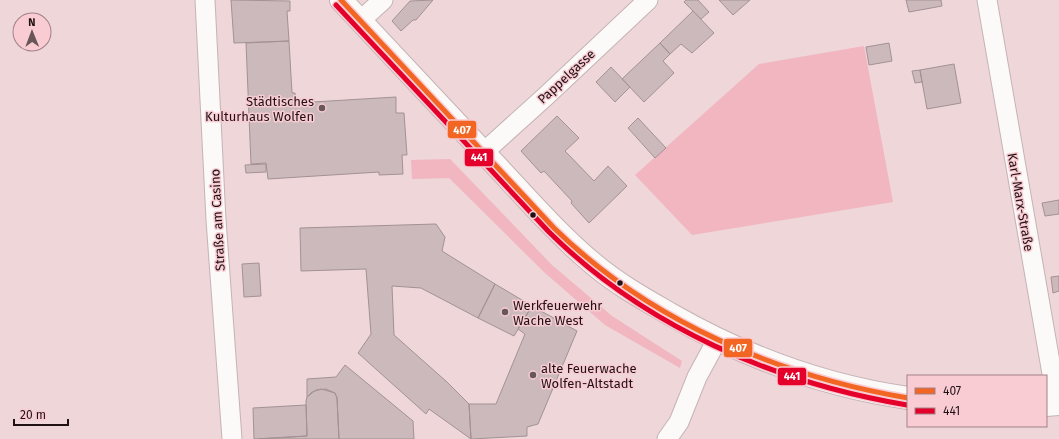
<svg xmlns="http://www.w3.org/2000/svg" width="1059" height="439" viewBox="0 0 1059 439" font-family="'Fira Sans',sans-serif">
<style>
.green{fill:#f1b6c0}
.building{fill:#ccb9bc;stroke:#a39194}
.lines{fill:none;stroke-linecap:round;stroke-linejoin:round}
.street-casing{stroke:#c5b3b5;stroke-width:21}
.secondary-casing{stroke:#c5b3b5;stroke-width:24}
.street{stroke:#fcf9f9;stroke-width:19}
.secondary{stroke:#fcf9f9;stroke-width:22}
.bus-1-casing{stroke:#f8ccd2;stroke-width:8}
.bus-2-casing{stroke:#f8ccd2;stroke-width:8}
.bus-1{stroke:#f26522;stroke-width:5}
.bus-2{stroke:#e4002b;stroke-width:5}
.poi-dot{fill:#685659;stroke:#f8ccd2;stroke-width:1.5}
.bus-dot{fill:#201114;stroke:#f8ccd2;stroke-width:1.5}
.labels{text-anchor:middle;stroke-width:3;stroke-linejoin:round;paint-order:stroke}
.street-label{font-size:13px;fill:#201114;stroke:#f8ccd2}
.poi-label{font-size:13px;fill:#201114;stroke:#f8ccd2;text-anchor:start}
.line-badge{stroke:#f8ccd2;stroke-width:1.5}
.badge-label{font-size:11px;text-anchor:middle;font-weight:bold;fill:#fff}
</style>
<rect width="100%" height="100%" fill="#eed6d9"/>
<!-- green -->
<path class="green" d="M 864,46 L 893,202 L 692,235 L 635,175 L 759,64 Z
M 450,159 L 552,265 L 612,316 L 682,361 L 680,368 L 605,325 L 545,273 L 449,178 L 412,179 L 411,160 Z"/>
<!-- building -->
<path class="building" d="M 231,0 L 290,1 L 290,11 L 287,11 L 289,41 L 234,43 Z
M 433,0 L 416,20 L 413,20 L 401,31 L 392,21 L 410,1 Z
M 686,0 L 698,0 L 709,12 L 701,19 L 684,2 Z
M 719,0 L 750,0 L 733,15 Z
M 906,0 L 941,0 L 942,6 L 909,12 Z
M 693,11 L 714,33 L 692,53 L 681,44 L 670,54 L 660,43 Z
M 289,41 L 292,93 L 295,93 L 296,103 L 396,97 L 396,113 L 404,113 L 407,155 L 402,155 L 403,174 L 379,175 L 379,172 L 268,179 L 266,163 L 251,164 L 246,43 Z
M 660,43 L 670,54 L 663,61 L 674,73 L 644,102 L 622,79 Z
M 889,43 L 892,61 L 869,65 L 866,47 Z
M 954,64 L 961,103 L 927,109 L 920,70 Z
M 611,67 L 630,87 L 615,102 L 596,82 Z
M 920,70 L 922,82 L 915,83 L 912,71 Z
M 557,116 L 579,138 L 565,151 L 594,181 L 608,166 L 627,186 L 589,223 L 571,203 L 572,201 L 544,171 L 541,173 L 521,151 Z
M 638,118 L 666,148 L 655,158 L 628,128 Z
M 266,164 L 266,172 L 246,173 L 245,165 Z
M 1059,200 L 1059,214 L 1045,216 L 1042,203 Z
M 436,224 L 445,237 L 442,251 L 495,284 L 478,318 L 421,288 L 392,286 L 394,335 L 447,382 L 469,404 L 471,439 L 429,409 L 426,414 L 358,353 L 371,334 L 366,269 L 301,271 L 300,228 Z
M 259,263 L 261,296 L 244,297 L 242,264 Z
M 1059,276 L 1059,291 L 1053,293 L 1051,277 Z
M 495,284 L 532,306 L 514,336 L 478,318 Z
M 532,306 L 577,331 L 538,424 L 527,427 L 527,436 L 471,439 L 469,404 L 496,404 L 525,334 L 518,329 Z
M 345,365 L 413,421 L 414,439 L 339,439 L 337,398 L 335,393 L 321,389 L 312,392 L 307,397 L 307,379 L 336,377 Z
M 326,389 L 335,393 L 337,398 L 339,439 L 258,439 L 307,436 L 306,401 L 307,397 L 316,390 Z
M 306,405 L 307,436 L 254,439 L 253,408 Z"/>
<g class="lines">
<defs>
<path id="street" d="M 205,0 L 216,220 L 232,439
M 987,0 L 1054,385 L 1056,405
M 361,20 L 383,0
M 484,152 L 546,96 L 648,0
M 667,439 L 679,422 L 697,377 L 717,340"/>
<path id="secondary" d="M 341,0 C 391,53 441,106 490,159 C 524,195 557,234 596,266 C 619,285 644,299 670,314 C 745,357 823,386 908,398
M 1046,405 L 1059,404"/>
</defs>
<!-- street casing -->
<use href="#street" class="street-casing"/>
<!-- secondary casing -->
<use href="#secondary" class="secondary-casing"/>
<!-- street -->
<use href="#street" class="street"/>
<!-- secondary -->
<use href="#secondary" class="secondary"/>
<defs>
<path id="bus-1" d="M 341,0 L 554,228 C 649,321 778,376 908,398"/>
<path id="bus-2" d="M 336,5 L 549,232 C 645,327 775,383 907,405"/>
</defs>
<!-- bus-1 casing -->
<use href="#bus-1" class="bus-1-casing"/>
<!-- bus-2 casing -->
<use href="#bus-2" class="bus-2-casing"/>
<!-- bus-1 -->
<use href="#bus-1" class="bus-1"/>
<!-- bus-2 -->
<use href="#bus-2" class="bus-2"/>
</g>
<!-- markers -->
<g class="poi-dot">
<circle cx="322" cy="108" r="4"/>
<circle cx="505" cy="312" r="4"/>
<circle cx="533" cy="375" r="4"/>
</g>
<g class="bus-dot">
<circle cx="533" cy="215" r="3.5"/>
<circle cx="620" cy="283" r="3.5"/>
</g>
<g class="labels">
<!-- street labels -->
<g class="street-label">
<text transform="translate(566 76) rotate(-43)" y="5">Pappelgasse</text>
<text transform="translate(1021 202) rotate(80)" y="5">Karl-Marx-Straße</text>
<text transform="translate(217 220) rotate(-93)" y="5">Straße am Casino</text>
</g>
<!-- poi labels -->
<g class="poi-label">
<text x="314" y="106" text-anchor="end">Städtisches<tspan x="314" dy="15">Kulturhaus Wolfen</tspan></text>
<text x="513" y="310">Werkfeuerwehr<tspan x="513" dy="15">Wache West</tspan></text>
<text x="541" y="373">alte Feuerwache<tspan x="541" dy="15">Wolfen-Altstadt</tspan></text>
</g>
</g>
<g class="line-badge">
<rect x="447" y="120" width="30" height="19" rx="4" fill="#f26522"/>
<rect x="464" y="148" width="30" height="19" rx="4" fill="#e4002b"/>
<rect x="723" y="338" width="30" height="20" rx="4" fill="#f26522"/>
<rect x="777" y="367" width="30" height="19" rx="4" fill="#e4002b"/>
</g>
<g class="badge-label">
<text x="462" y="134">407</text>
<text x="479" y="161">441</text>
<text x="738" y="352">407</text>
<text x="792" y="380">441</text>
</g>
<!-- legend -->
<rect x="907" y="375" width="140" height="52" fill="#f8ccd2" stroke="#a28186"/>
<rect x="915" y="388" width="20" height="6" fill="#f26522" stroke="#a28186"/>
<text x="943" y="395" font-size="12" fill="#201114">407</text>
<rect x="915" y="408" width="20" height="6" fill="#e4002b" stroke="#a28186"/>
<text x="943" y="415" font-size="12" fill="#201114">441</text>
<!-- north arrow -->
<g transform="translate(32 32) rotate(359)"><circle r="19" fill="#f8ccd2" stroke="#a28186"/>
<path d="M0-3L7 15L0 10L-7 15Z" fill="#685659"/>
<text y="-6" font-size="11" font-weight="bold" text-anchor="middle" fill="#201114">N</text>
</g>
<!-- scale -->
<path d="M14 419v6h54v-6" fill="none" stroke="#201114" stroke-width="2"/>
<text x="20" y="419" font-size="12" fill="#201114" stroke="#f8ccd2" stroke-width="3" paint-order="stroke">20 m</text>
</svg>
